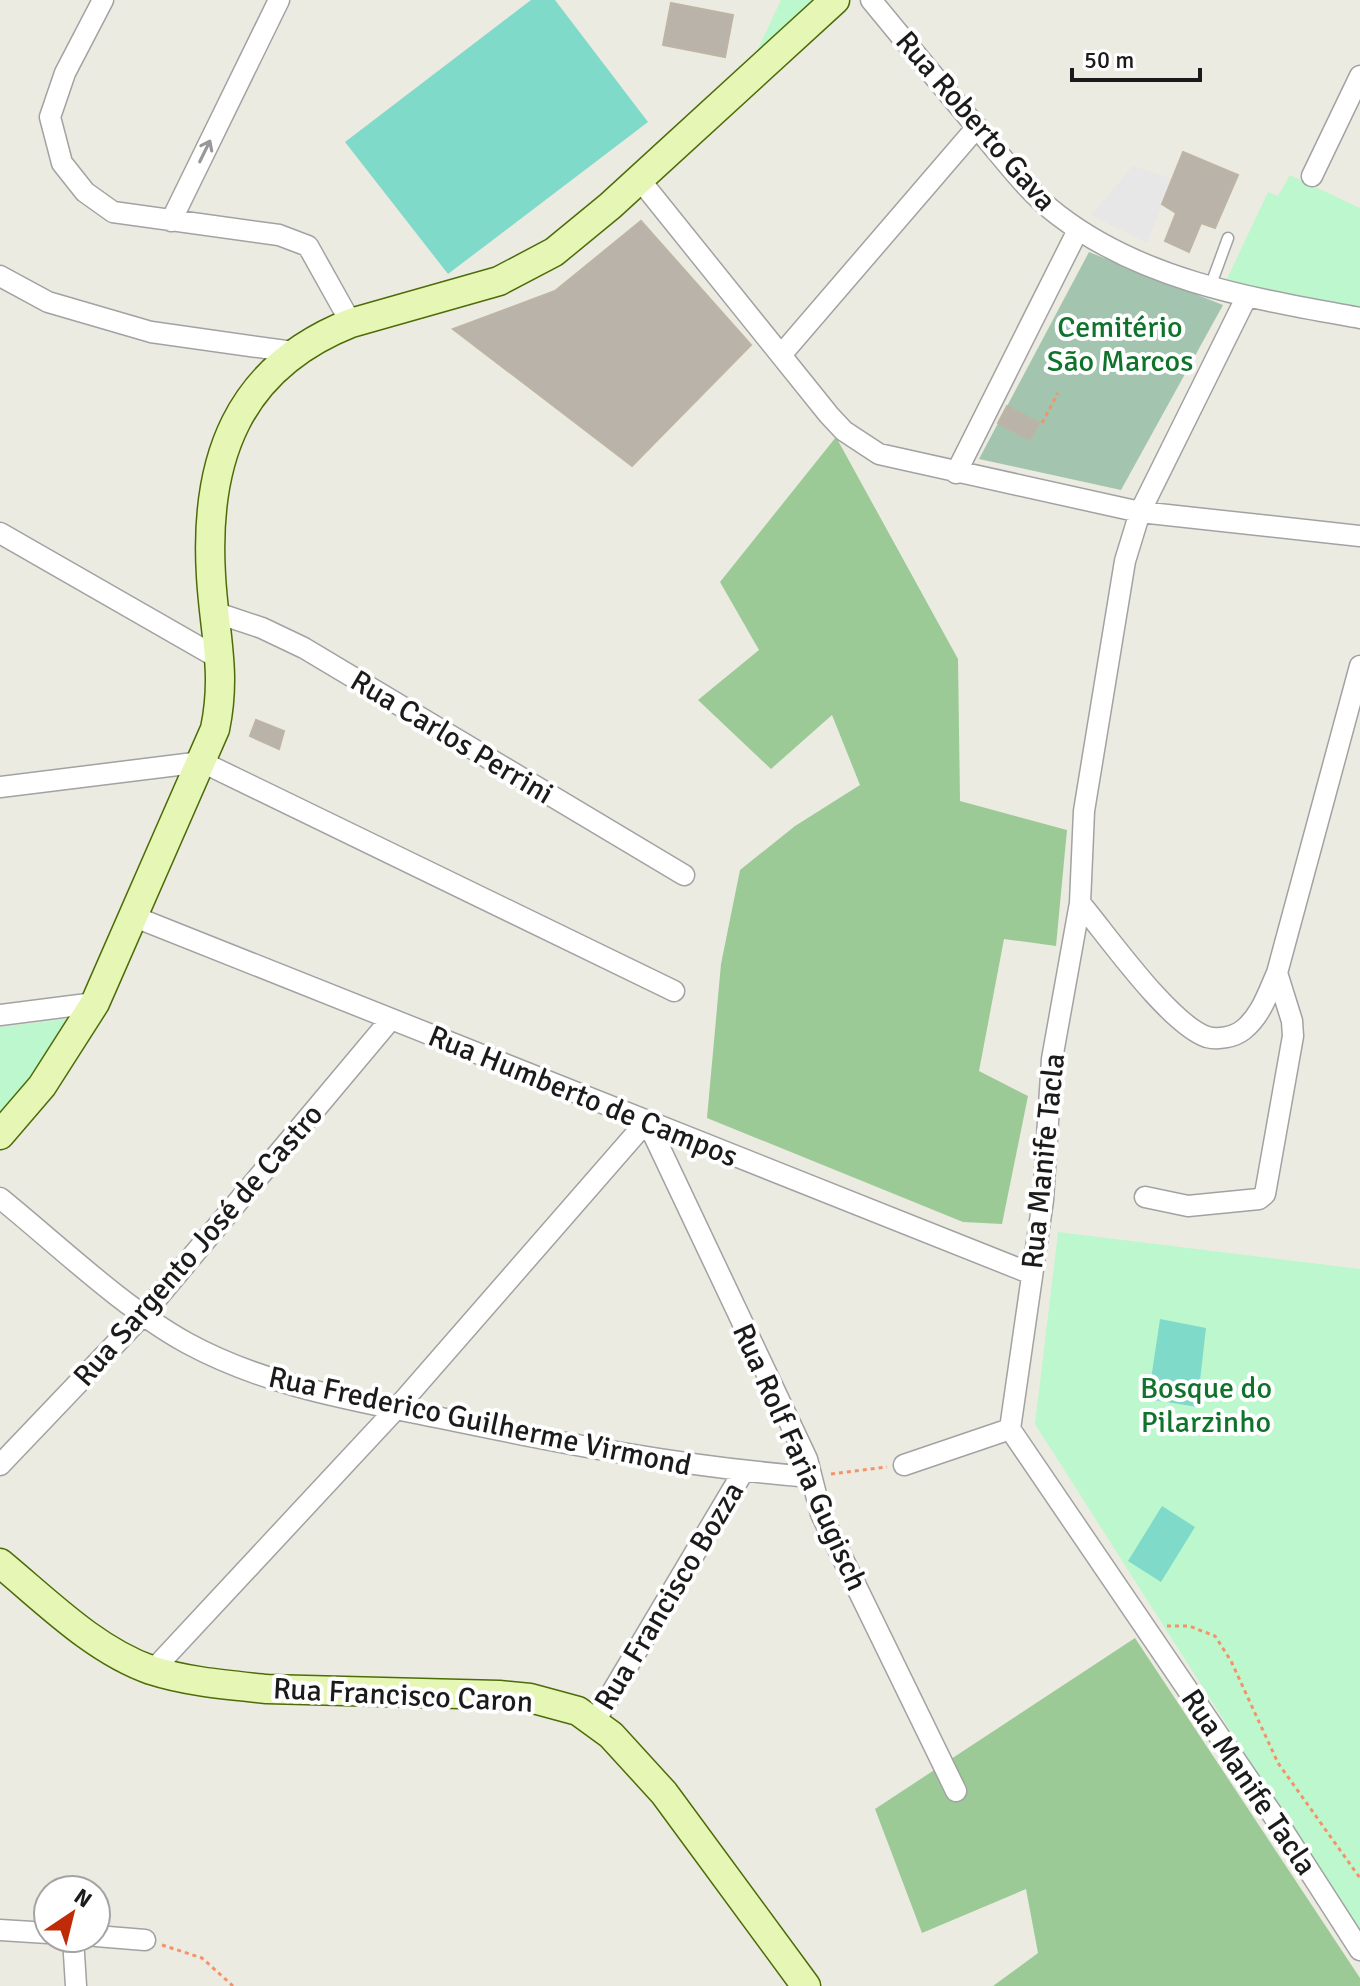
<svg xmlns="http://www.w3.org/2000/svg" width="1360" height="1986" viewBox="0 0 1360 1986" font-family="Signika,sans-serif">
<style>
.forest{fill:#9cca96}
.cemetery{fill:#a3c4ae}
.park{fill:#bdf7cd}
.pitch{fill:#80dac9}
.parking{fill:#e7e7e7}
.building{fill:#b9b3aa;stroke:#bdb4a4;stroke-width:2}
.lines{fill:none;stroke-linecap:round;stroke-linejoin:round}
.lane-casing{stroke:#a2a2a2;stroke-width:13}
.street-casing{stroke:#a2a2a2;stroke-width:23}
.secondary-casing{stroke:#4d6c08;stroke-width:31}
.path{stroke:#f4936a;stroke-width:3;stroke-dasharray:4 4;stroke-linecap:butt}
.lane{stroke:#fff;stroke-width:10}
.street{stroke:#fff;stroke-width:20}
.secondary{stroke:#e6f6b4;stroke-width:28}
.oneway{stroke:#989898}
.labels{text-anchor:middle;stroke-width:8;stroke-linejoin:round;paint-order:stroke}
.street-label{font-size:30px;fill:#1b1b1b;stroke:#fff}
.park-label{font-size:30px;fill:#0f732b;stroke:#fff}
</style>
<rect width="100%" height="100%" fill="#ecebe1"/>
<!-- forest -->
<path class="forest" d="M 836,437 L 958,659 L 960,801 L 1067,830 L 1056,946 L 1004,939 L 979,1071 L 1028,1096 L 1002,1224 L 963,1222 L 707,1118 L 721,964 L 740,870 L 795,826 L 860,785 L 832,715 L 771,769 L 698,700 L 759,650 L 720,582 Z
M 1135,1638 L 1360,1978 L 1360,1986 L 993,1986 L 1038,1953 L 1026,1889 L 922,1933 L 875,1809 Z"/>
<!-- cemetery -->
<path class="cemetery" d="M 1089,252 L 1223,305 L 1121,490 L 979,459 Z"/>
<!-- park -->
<path class="park" d="M 781,0 L 818,0 L 756,53 Z
M 1290,175 L 1360,208 L 1360,309 L 1225,283 L 1268,192 L 1278,196 Z
M 73,1018 L 24,1085 L 0,1112 L 0,1027 Z
M 1058,1232 L 1360,1269 L 1360,1934 L 1035,1424 Z"/>
<!-- pitch -->
<path class="pitch" d="M 531,0 L 555,0 L 648,122 L 448,274 L 345,142 Z
M 1160,1319 L 1206,1328 L 1197,1407 L 1148,1399 Z
M 1162,1506 L 1195,1527 L 1161,1582 L 1128,1561 Z"/>
<!-- parking -->
<path class="parking" d="M 1133,166 L 1172,179 L 1147,243 L 1091,215 Z"/>
<!-- building -->
<path class="building" d="M 671,3 L 733,15 L 725,57 L 663,45 Z
M 1183,152 L 1238,175 L 1215,228 L 1201,223 L 1189,252 L 1165,241 L 1176,213 L 1162,204 Z
M 641,221 L 751,345 L 632,466 L 453,329 L 555,291 Z
M 1007,406 L 1039,423 L 1030,440 L 998,423 Z
M 256,720 L 284,731 L 279,749 L 250,736 Z"/>
<g class="lines">
<defs>
<path id="lane" d="M 1210,287 L 1228,238"/>
<path id="street" d="M 103,0 L 65,73 L 50,117 L 62,163 L 85,192 L 113,212 L 279,235 L 308,246 L 351,323
M 871,0 C 908,45 946,91 984,136 C 1007,163 1029,193 1058,215 C 1145,282 1256,299 1360,318
M 1312,176 L 1360,76
M 640,180 L 829,415 L 844,431 L 879,454 L 1140,512 L 1360,536
M 171,221 L 279,0
M 0,276 L 48,302 L 151,332 L 293,352
M 1246,298 L 1140,512 L 1125,561 L 1084,811 L 1080,903 L 1052,1059 L 1043,1200 L 1010,1429 L 1277,1821 L 1360,1950
M 781,355 L 977,127
M 956,473 L 1078,230
M 0,533 L 220,659
M 214,612 L 262,628 L 304,648 L 684,875
M 0,787 L 202,762 L 674,991
M 1080,903 C 1107,935 1169,1024 1207,1037 C 1218,1040 1234,1037 1243,1030 C 1261,1016 1268,993 1277,973
M 135,917 L 1032,1274
M 0,1015 L 95,1003
M 1145,1197 L 1188,1206 L 1259,1199 L 1265,1194 L 1293,1036 L 1292,1021 L 1277,973 L 1360,666
M 0,1198 C 58,1245 122,1307 187,1343 C 266,1386 353,1400 441,1418 C 565,1444 685,1467 811,1477
M 0,1465 L 143,1315 L 391,1019
M 904,1465 L 1010,1429
M 153,1670 L 396,1409 L 647,1121 L 807,1459 L 821,1514 L 956,1791
M 595,1721 L 743,1472
M 0,1930 L 48,1933
M 96,1936 L 145,1940
M 73,1938 L 76,1986"/>
<path id="secondary" d="M 0,1135 L 42,1086 L 95,1003 L 215,729 C 227,672 214,632 211,576 C 204,460 237,368 351,323 L 499,281 L 554,252 L 610,206 L 835,0
M 0,1563 C 46,1601 94,1650 151,1670 C 188,1682 229,1685 267,1689 L 499,1695 L 530,1698 L 578,1711 L 611,1735 L 664,1793 L 806,1986"/>
</defs>
<!-- lane casing -->
<use href="#lane" class="lane-casing"/>
<!-- street casing -->
<use href="#street" class="street-casing"/>
<!-- secondary casing -->
<use href="#secondary" class="secondary-casing"/>
<!-- path -->
<path class="path" d="M 1042,423 L 1058,393
M 831,1474 L 887,1467
M 1167,1626 L 1189,1626 L 1215,1636 L 1231,1661 L 1278,1763 L 1360,1878
M 162,1945 L 202,1958 L 233,1986"/>
<!-- lane -->
<use href="#lane" class="lane"/>
<!-- street -->
<use href="#street" class="street"/>
<!-- secondary -->
<use href="#secondary" class="secondary"/>
</g>
<!-- one-way arrows -->
<defs><path id="oneway-shaft" d="M-6 0H5M1.5-3L5.5 0L1.5 3" fill="none" stroke-width="1.6" stroke-linecap="round" stroke-linejoin="round" transform="scale(2)"/></defs>
<use class="oneway" href="#oneway-shaft" transform="translate(205 151) rotate(-64)"/>
<g class="labels">
<!-- street labels -->
<g class="street-label">
<text transform="translate(976 121) rotate(49)" y="10">Rua Roberto Gava</text>
<text transform="translate(452 737) rotate(31)" y="10">Rua Carlos Perrini</text>
<text transform="translate(583 1096) rotate(22)" y="10">Rua Humberto de Campos</text>
<text transform="translate(1043 1161) rotate(-84)" y="10">Rua Manife Tacla</text>
<text transform="translate(198 1245) rotate(-49)" y="10">Rua Sargento José de Castro</text>
<text transform="translate(480 1421) rotate(12)" y="10">Rua Frederico Guilherme Virmond</text>
<text transform="translate(800 1457) rotate(66)" y="10">Rua Rolf Faria Gugisch</text>
<text transform="translate(669 1596) rotate(-59)" y="10">Rua Francisco Bozza</text>
<text transform="translate(403 1695) rotate(3)" y="10">Rua Francisco Caron</text>
<text transform="translate(1249 1782) rotate(56)" y="10">Rua Manife Tacla</text>
</g>
<!-- park labels -->
<g class="park-label">
<text x="1120" y="337">Cemitério<tspan x="1120" dy="34">São Marcos</tspan></text>
<text x="1206" y="1398">Bosque do<tspan x="1206" dy="34">Pilarzinho</tspan></text>
</g>
</g>
<!-- north arrow -->
<g transform="translate(72 1914) rotate(35)"><circle r="38" fill="#ffffff" stroke="#a4a4a4" stroke-width="2"/>
<path d="M0-6L14 30L0 20L-14 30Z" fill="#bf2b07"/>
<text y="-12" font-size="22" font-weight="bold" text-anchor="middle" fill="#1b1b1b">N</text>
</g>
<!-- scale -->
<path d="M1072 68v12h128v-12" fill="none" stroke="#1b1b1b" stroke-width="4"/>
<text x="1084" y="68" font-size="24" fill="#1b1b1b" stroke="#ffffff" stroke-width="6" paint-order="stroke">50 m</text>
</svg>
